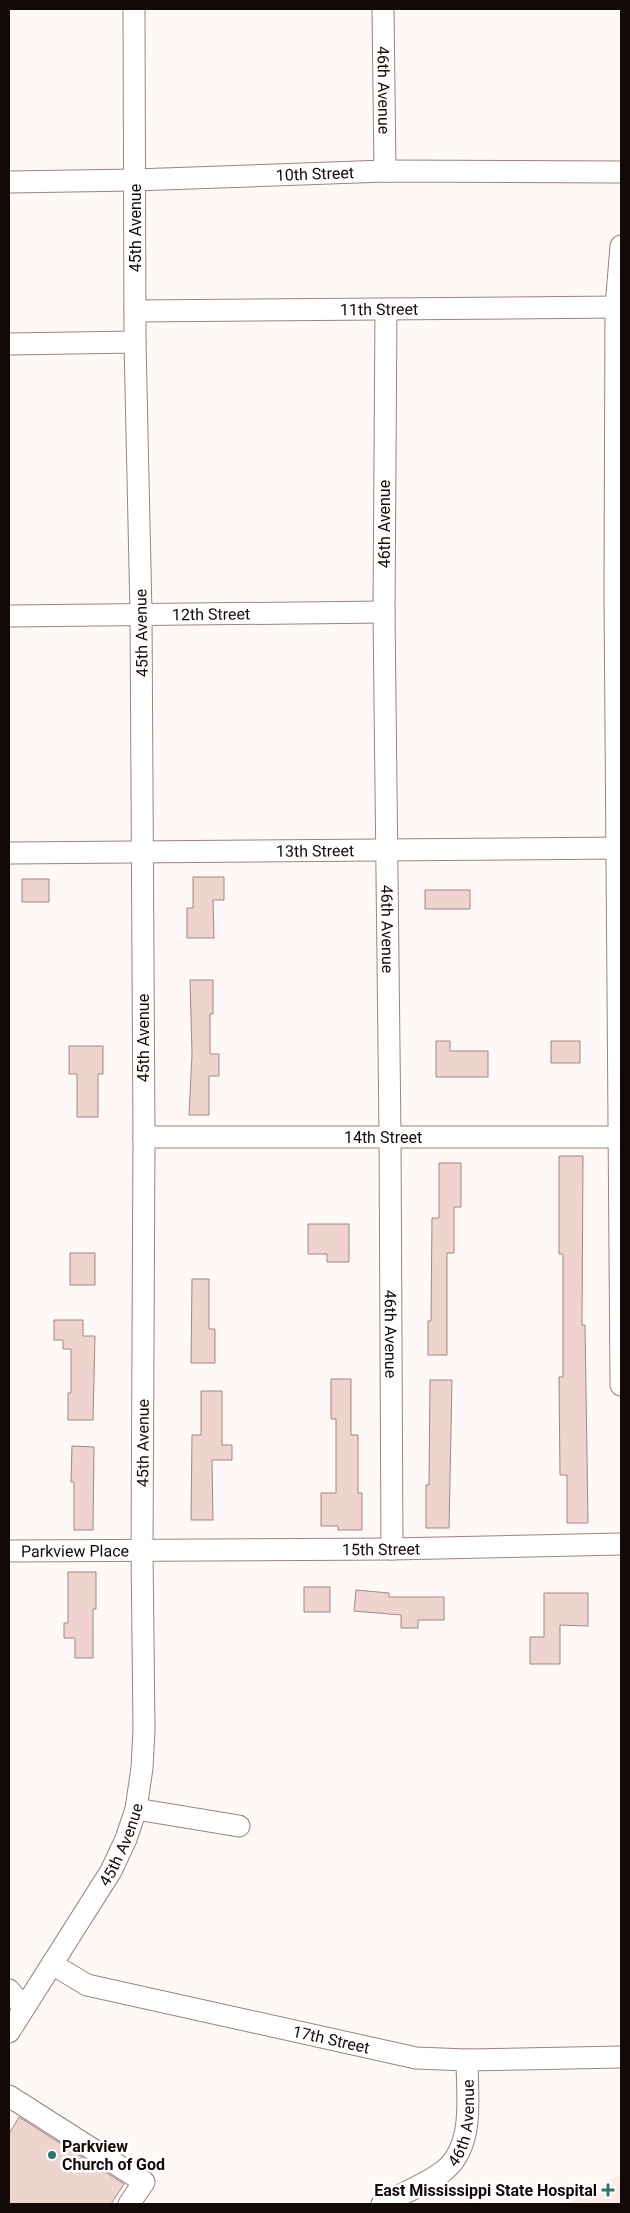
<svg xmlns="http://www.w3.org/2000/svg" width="630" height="2213" viewBox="0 0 630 2213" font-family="Roboto,sans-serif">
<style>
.built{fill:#ffe9e4}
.building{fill:#efd3ce;stroke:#a28883}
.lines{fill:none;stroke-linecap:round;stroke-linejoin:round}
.minor-casing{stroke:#9c837e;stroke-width:23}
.minor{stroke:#fff;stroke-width:21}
.poi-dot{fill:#2d7672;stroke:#fff;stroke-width:2}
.labels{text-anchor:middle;stroke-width:5;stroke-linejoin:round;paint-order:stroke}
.street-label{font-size:16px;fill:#130a08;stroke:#fff}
.poi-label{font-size:16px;font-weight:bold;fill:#130a08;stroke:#fff;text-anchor:start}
</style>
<rect width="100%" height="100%" fill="#fef8f7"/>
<!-- built -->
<path class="built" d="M 621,2175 L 621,2204 L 567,2204 Z"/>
<!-- building -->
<path class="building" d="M 193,877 L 224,877 L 224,900 L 213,900 L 214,938 L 187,938 L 187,908 L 193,908 Z
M 22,879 L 49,879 L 49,902 L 22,902 Z
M 425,890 L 470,890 L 470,909 L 425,909 Z
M 190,980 L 213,980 L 213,1014 L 210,1014 L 210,1054 L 219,1054 L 219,1076 L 209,1076 L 209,1115 L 189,1115 L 192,1054 Z
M 436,1041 L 450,1041 L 450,1051 L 488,1051 L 488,1077 L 436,1077 Z
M 551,1041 L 580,1041 L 580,1063 L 551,1063 Z
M 69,1046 L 103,1046 L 103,1074 L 98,1074 L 98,1117 L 77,1117 L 77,1074 L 69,1074 Z
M 559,1156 L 583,1156 L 582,1325 L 585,1325 L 588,1523 L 567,1523 L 567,1475 L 560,1475 L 559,1377 L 563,1377 L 563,1254 L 559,1254 Z
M 439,1163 L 461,1163 L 461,1207 L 454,1207 L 454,1253 L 447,1253 L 447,1355 L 428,1355 L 428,1321 L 431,1321 L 432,1218 L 439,1218 Z
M 308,1224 L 349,1224 L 349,1262 L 327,1262 L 327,1254 L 308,1254 Z
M 70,1253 L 95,1253 L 95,1285 L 70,1285 Z
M 192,1279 L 209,1279 L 209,1329 L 215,1329 L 215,1363 L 191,1363 Z
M 54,1320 L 83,1320 L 83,1336 L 95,1336 L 93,1420 L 68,1420 L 68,1393 L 71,1393 L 71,1349 L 63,1349 L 63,1340 L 54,1340 Z
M 331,1379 L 351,1379 L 351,1435 L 358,1435 L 358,1493 L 362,1493 L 362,1530 L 338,1530 L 338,1526 L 321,1526 L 321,1493 L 336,1493 L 336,1419 L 331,1419 Z
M 430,1380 L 452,1380 L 449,1528 L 426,1528 L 426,1485 L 429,1485 Z
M 201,1391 L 222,1391 L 222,1445 L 232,1445 L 232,1460 L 212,1460 L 213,1520 L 191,1520 L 192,1435 L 201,1435 Z
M 72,1446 L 94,1447 L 93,1530 L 74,1530 L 74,1482 L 71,1482 Z
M 68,1572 L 96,1572 L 96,1609 L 93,1609 L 93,1658 L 75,1658 L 75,1638 L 64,1638 L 64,1623 L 68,1623 Z
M 304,1587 L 330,1587 L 330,1612 L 304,1612 Z
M 356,1590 L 389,1593 L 389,1597 L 444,1597 L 444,1620 L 418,1620 L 418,1628 L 401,1628 L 401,1615 L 354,1611 Z
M 544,1593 L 588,1593 L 588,1626 L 560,1625 L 560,1664 L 530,1664 L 530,1637 L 544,1637 Z
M 19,2117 L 124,2184 L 111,2204 L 9,2204 L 9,2134 Z"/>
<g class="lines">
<defs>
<g id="minor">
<path id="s1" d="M 383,9 L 385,171"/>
<path id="s2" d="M 9,182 L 135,180 L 385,171 L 621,172"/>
<path d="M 621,246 L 616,307 L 615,595 L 621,1385"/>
<path id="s3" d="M 386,309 L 384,612 L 390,1136 L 392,1549"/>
<path id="s4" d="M 135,311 L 621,307"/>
<path d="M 9,344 L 135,342"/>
<path id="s5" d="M 9,616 L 384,612"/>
<path id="s6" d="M 9,853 L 621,848"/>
<path id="s7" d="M 144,1137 L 621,1137"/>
<path id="s8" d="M 9,1551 L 392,1549 L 621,1544"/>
<path d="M 136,1809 L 239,1826"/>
<path id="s9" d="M 52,1964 L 87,1985 L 416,2058 L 467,2060 L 621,2057"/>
<path d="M 9,1990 L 24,2008"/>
<path id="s10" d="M 9,2032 L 111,1871 L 126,1839 L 136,1809 L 142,1768 L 144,1730 L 142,1550 L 144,1137 L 141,613 L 135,342 L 134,9"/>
<path d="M 9,2096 L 144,2182 L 129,2204"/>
<path id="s11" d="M 382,2204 C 401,2194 430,2183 446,2169 C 475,2143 467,2095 467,2060"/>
</g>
</defs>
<!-- minor casing -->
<use href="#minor" class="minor-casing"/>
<!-- minor -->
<use href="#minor" class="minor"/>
</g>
<!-- markers -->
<g class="poi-dot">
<circle cx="52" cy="2155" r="5"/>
<path d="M605.5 2182.5h5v5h5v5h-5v5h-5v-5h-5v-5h5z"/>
</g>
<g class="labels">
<!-- street labels -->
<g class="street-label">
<text dy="6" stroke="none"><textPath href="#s1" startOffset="81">46th Avenue</textPath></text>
<text dy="6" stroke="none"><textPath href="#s2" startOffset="306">10th Street</textPath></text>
<text transform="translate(135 228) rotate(-90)" y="6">45th Avenue</text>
<text dy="6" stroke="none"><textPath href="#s4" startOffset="244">11th Street</textPath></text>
<text transform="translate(384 524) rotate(-90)" y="6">46th Avenue</text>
<text dy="6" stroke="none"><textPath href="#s5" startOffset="202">12th Street</textPath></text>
<text transform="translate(141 633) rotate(-91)" y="6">45th Avenue</text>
<text dy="6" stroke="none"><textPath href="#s6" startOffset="306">13th Street</textPath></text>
<text dy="6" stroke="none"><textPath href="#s3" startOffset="620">46th Avenue</textPath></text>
<text transform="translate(143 1038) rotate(-90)" y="6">45th Avenue</text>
<text dy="6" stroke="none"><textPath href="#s7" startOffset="239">14th Street</textPath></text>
<text dy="6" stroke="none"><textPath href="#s3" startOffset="1025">46th Avenue</textPath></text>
<text dy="6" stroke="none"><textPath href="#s10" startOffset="624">45th Avenue</textPath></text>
<text dy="6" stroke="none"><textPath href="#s8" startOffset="372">15th Street</textPath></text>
<text dy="6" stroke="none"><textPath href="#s8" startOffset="66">Parkview Place</textPath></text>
<text dy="6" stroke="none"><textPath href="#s10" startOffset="219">45th Avenue</textPath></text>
<text dy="6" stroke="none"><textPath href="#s9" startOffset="291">17th Street</textPath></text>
<text dy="6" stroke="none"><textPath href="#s11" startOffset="124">46th Avenue</textPath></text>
</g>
<!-- poi labels -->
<g class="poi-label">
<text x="62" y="2152">Parkview<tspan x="62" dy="18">Church of God</tspan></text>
<text x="597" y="2196" text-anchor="end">East Mississippi State Hospital</text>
</g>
</g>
<!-- border -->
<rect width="630" height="2213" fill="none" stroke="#130a08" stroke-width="20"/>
</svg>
